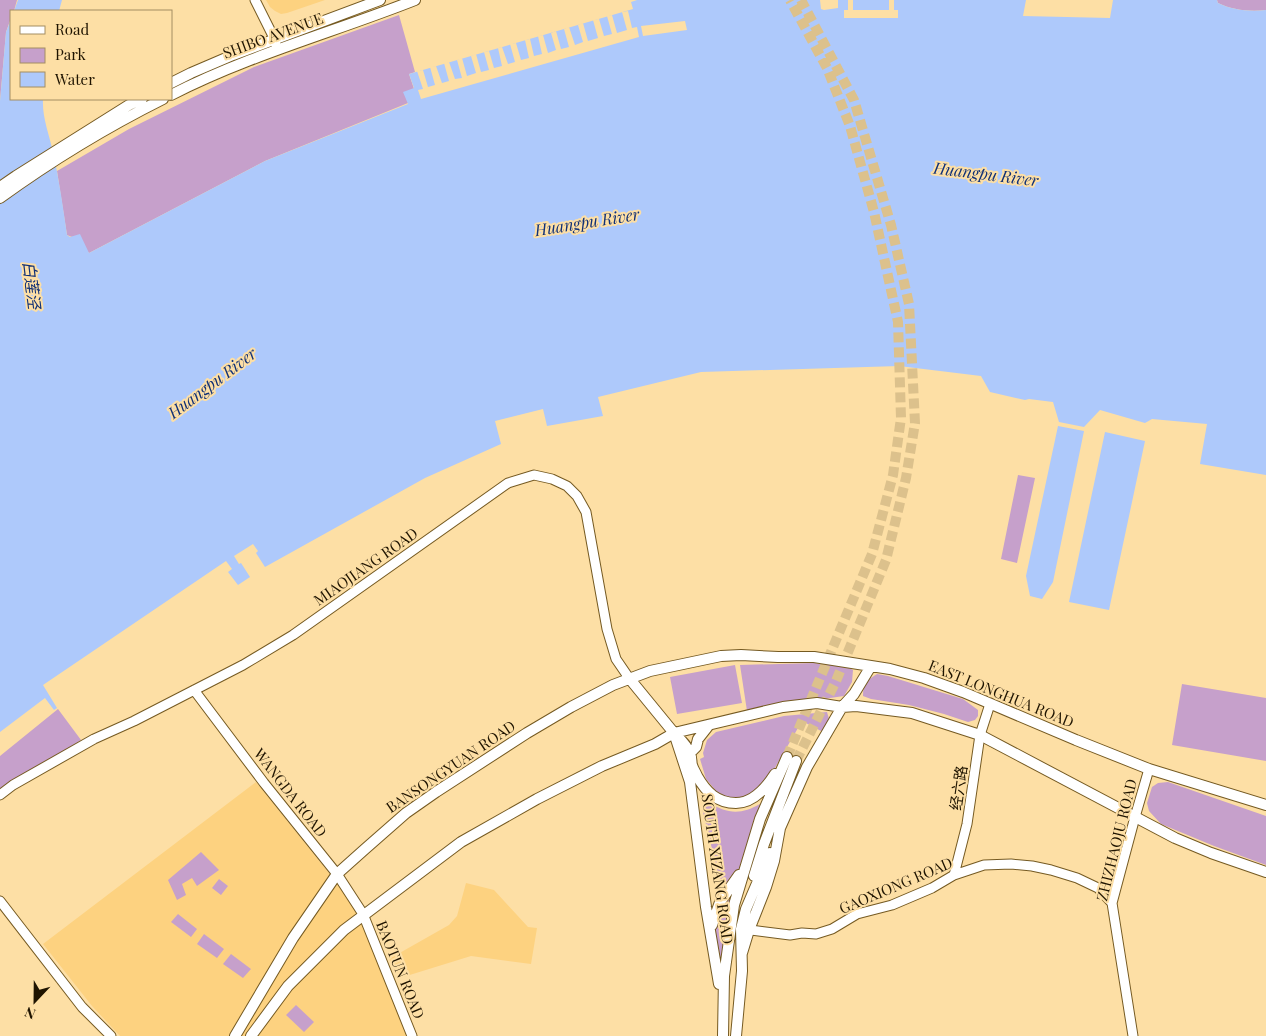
<svg xmlns="http://www.w3.org/2000/svg" width="1266" height="1036" viewBox="0 0 1266 1036" font-family="'Playfair Display','Noto Sans SC',serif">
<style>
.built{fill:#fdd280}
.green{fill:#c6a0cb}
.water{fill:#aec9fb}
.pier{fill:#fddfa5}
.lines{fill:none;stroke-linecap:round;stroke-linejoin:round}
.major-tunnel{stroke:#dcc18c;stroke-width:10;stroke-dasharray:10 5;stroke-linecap:butt}
.minor-casing{stroke:#755a22;stroke-width:11}
.major-casing{stroke:#755a22;stroke-width:12}
.minor{stroke:#fff;stroke-width:9}
.major{stroke:#fff;stroke-width:10}
.labels{text-anchor:middle;stroke-width:4;stroke-linejoin:round;paint-order:stroke}
.street-label{font-size:15px;fill:#1f1400;stroke:#fddfa5}
.water-label{font-size:16px;font-style:italic;fill:#103076;stroke:#fddfa5}
</style>
<rect width="100%" height="100%" fill="#fddfa5"/>
<!-- built -->
<path class="built" d="M 266,0 L 325,0 L 287,13 L 281,14 L 275,11 L 270,7 Z
M 256,782 L 356,907 L 410,1036 L 120,1036 L 92,1006 L 43,944 Z
M 466,883 L 494,890 L 528,927 L 537,928 L 531,964 L 471,956 L 400,978 L 389,959 L 449,925 L 457,916 Z"/>
<!-- green -->
<path class="green" d="M 0,0 L 17,0 L 14,11 L 11,11 L 11,18 L 6,32 L 0,101 Z
M 1217,0 L 1266,0 L 1266,10 C 1250,12 1232,10 1218,3 Z
M 399,15 L 415,72 L 409,74 L 414,89 L 408,103 L 265,161 L 89,253 L 72,237 L 67,235 L 57,171 L 129,129 L 254,67 Z
M 1018,475 L 1035,478 L 1017,563 L 1001,559 Z
M 814,663 L 847,667 L 853,670 L 852,682 L 844,696 L 795,703 L 747,711 L 740,665 Z
M 735,665 L 742,703 L 677,714 L 670,677 Z
M 877,674 L 888,676 L 963,699 L 978,710 L 978,716 L 975,720 L 968,722 L 944,714 L 909,705 L 871,699 L 863,696 C 863,684 867,680 877,674 Z
M 1182,684 L 1266,698 L 1266,761 L 1172,745 Z
M 58,709 L 81,740 L 0,794 L 0,756 Z
M 827,712 L 829,719 L 823,732 L 802,721 L 772,773 L 759,791 L 737,799 L 725,797 L 716,791 L 706,779 L 700,759 L 704,757 L 703,753 L 707,740 L 716,732 L 784,716 Z
M 1168,782 L 1266,816 L 1266,865 L 1214,846 L 1161,824 L 1149,811 L 1147,803 L 1152,787 L 1158,783 Z
M 708,802 C 727,814 741,815 760,804 L 760,810 L 743,864 L 738,873 L 723,894 L 702,808 Z
M 201,852 L 219,870 L 197,886 L 192,878 L 182,884 L 186,895 L 177,900 L 168,880 Z
M 219,879 L 228,886 L 221,895 L 212,888 Z
M 732,895 L 732,900 L 722,954 L 719,960 L 714,928 L 721,907 Z
M 178,914 L 197,929 L 191,937 L 171,922 Z
M 204,934 L 224,949 L 217,958 L 197,944 Z
M 231,954 L 251,969 L 243,978 L 223,964 Z
M 296,1005 L 314,1022 L 304,1032 L 286,1015 Z"/>
<!-- water -->
<path class="water" d="M 18,0 L 62,0 L 59,11 L 14,11 Z
M 637,0 L 820,0 L 821,9 L 824,10 L 838,8 L 838,0 L 1026,0 L 1023,16 L 1110,18 L 1113,0 L 1217,0 L 1218,3 C 1232,10 1250,12 1266,10 L 1266,475 L 1200,464 L 1207,424 L 1152,419 L 1145,423 L 1100,410 L 1084,427 L 1059,422 L 1053,402 L 1029,399 L 1025,400 L 990,392 L 981,376 L 899,366 L 701,372 L 598,397 L 603,416 L 547,426 L 543,409 L 495,421 L 501,444 L 425,478 L 265,567 L 256,553 L 258,551 L 253,544 L 234,556 L 239,564 L 241,563 L 250,577 L 238,585 L 228,572 L 232,569 L 226,561 L 43,685 L 57,708 L 54,710 L 45,698 L 0,732 L 0,101 L 6,32 L 11,19 L 11,99 L 43,99 C 42,117 49,134 53,152 C 59,179 63,207 67,235 L 70,237 L 80,234 L 89,253 L 265,161 L 408,104 L 403,92 L 414,88 L 409,74 L 633,9 L 631,2 Z
M 1058,426 L 1084,431 L 1053,582 L 1042,599 L 1030,596 L 1026,576 Z
M 1105,432 L 1145,441 L 1109,610 L 1069,602 Z"/>
<!-- pier -->
<path class="pier" d="M 848,0 L 853,0 L 853,10 L 889,10 L 889,0 L 894,0 L 894,10 L 898,10 L 898,18 L 844,18 L 844,10 L 848,10 Z
M 628,11 L 632,28 L 637,27 L 639,37 L 421,99 L 418,90 L 423,89 L 417,71 L 423,70 L 428,87 L 435,85 L 430,67 L 436,66 L 442,83 L 449,81 L 444,63 L 449,62 L 455,79 L 462,78 L 457,60 L 462,58 L 467,76 L 476,73 L 471,56 L 476,54 L 481,72 L 489,70 L 484,52 L 489,51 L 494,68 L 502,66 L 498,48 L 502,47 L 508,64 L 515,62 L 510,44 L 516,43 L 521,60 L 529,58 L 525,40 L 530,39 L 534,56 L 542,54 L 538,36 L 543,35 L 548,53 L 556,50 L 551,33 L 556,31 L 561,49 L 569,47 L 564,29 L 569,27 L 575,45 L 583,42 L 578,25 L 583,23 L 588,41 L 598,38 L 593,20 L 599,19 L 604,36 L 612,34 L 607,16 L 612,15 L 617,33 L 627,30 L 622,12 Z
M 685,21 L 687,30 L 643,36 L 641,26 Z"/>
<g class="lines">
<!-- major-tunnel -->
<path class="major-tunnel" d="M 787,757 L 872,554 L 893,475 L 901,418 L 898,322 L 874,212 L 850,126 L 827,68 L 790,0
M 796,761 L 836,681 L 886,560 L 906,478 L 915,423 L 909,304 L 891,225 L 854,100 L 801,0"/>
<defs>
<path id="minor" d="M 255,0 L 275,40 L 276,45
M 194,690 L 264,783 L 337,874 L 363,914 L 412,1036
M 0,795 L 13,785 L 94,739 L 134,721 L 243,665 L 293,635 L 508,483 L 534,475 L 552,479 L 567,486 L 577,496 L 586,512 L 607,629 L 616,659 L 629,678
M 954,875 L 967,824 L 980,735 L 990,704
M 0,901 L 82,1007 L 111,1036
M 743,929 L 790,935 L 802,933 L 816,934 L 832,929 L 857,914 L 892,905 L 932,888 L 954,875 L 984,865 L 1011,864 L 1032,866 L 1051,870 L 1077,878 L 1098,888 L 1112,903
M 1133,1036 L 1112,903 L 1135,817 L 1149,769"/>
<path id="major" d="M 171,83 L 191,73 L 233,55 L 380,0
M 171,95 C 249,55 334,32 415,0
M 0,187 L 16,176 L 129,105 L 142,99
M 0,198 C 51,161 107,127 163,99
M 629,678 L 674,733 C 680,739 688,746 690,754 C 692,758 691,762 692,765 C 693,769 696,773 697,776 C 706,792 717,803 736,803 C 753,803 766,788 775,774
M 674,733 L 690,782 L 706,907 L 719,984
M 690,753 L 696,747 L 698,739 L 709,725
M 754,876 L 764,844 L 796,761
M 712,925 L 720,902 L 739,875
M 742,953 L 749,930 L 766,887 L 774,861 L 780,828 L 807,767 L 842,707 L 854,694 L 871,666
M 235,1036 L 293,938 L 337,874 L 365,849 L 406,813 L 436,792 L 527,733 L 571,707 L 613,685 L 650,671 L 721,656 L 741,655 L 778,657 L 814,657 L 890,669 L 924,678 L 963,692 L 1076,740 L 1149,769 L 1266,805
M 251,1036 L 288,986 L 344,930 L 461,842 L 537,799 L 602,766 L 655,744 L 674,733 L 783,707 L 817,703 L 842,707 L 856,706 L 912,713 L 980,735 L 1175,838 L 1211,853 L 1266,872
M 723,1036 L 724,976 L 734,905 L 760,819 L 787,757
M 736,1036 L 742,971 L 741,929 L 746,909 L 770,853"/>
</defs>
<!-- minor casing -->
<use href="#minor" class="minor-casing"/>
<!-- major casing -->
<use href="#major" class="major-casing"/>
<!-- minor -->
<use href="#minor" class="minor"/>
<!-- major -->
<use href="#major" class="major"/>
</g>
<g class="labels">
<!-- street labels -->
<g class="street-label">
<text transform="translate(273 36) rotate(-20)" y="5">SHIBO AVENUE</text>
<text transform="translate(366 567) rotate(-35)" y="5">MIAOJIANG ROAD</text>
<text transform="translate(1001 694) rotate(22)" y="5">EAST LONGHUA ROAD</text>
<text transform="translate(451 767) rotate(-34)" y="5">BANSONGYUAN ROAD</text>
<text transform="translate(959 788) rotate(-82)" y="5">经六路</text>
<text transform="translate(290 793) rotate(52)" y="5">WANGDA ROAD</text>
<text transform="translate(1117 840) rotate(-76)" y="5">ZHIZHAOJU ROAD</text>
<text transform="translate(717 869) rotate(82)" y="5">SOUTH XIZANG ROAD</text>
<text transform="translate(896 886) rotate(-23)" y="5">GAOXIONG ROAD</text>
<text transform="translate(400 970) rotate(68)" y="5">BAOTUN ROAD</text>
</g>
<!-- water labels -->
<g class="water-label">
<text transform="translate(986 174) rotate(7)" y="6">Huangpu River</text>
<text transform="translate(587 222) rotate(-9)" y="6">Huangpu River</text>
<text transform="translate(32 285) rotate(83)" y="6">白莲泾</text>
<text transform="translate(212 383) rotate(-37)" y="6">Huangpu River</text>
</g>
</g>
<!-- legend -->
<rect x="10" y="10" width="162" height="90" fill="#fddfa5" stroke="#a48e63"/>
<rect x="20" y="26" width="25" height="8" fill="#ffffff" stroke="#a48e63"/>
<text x="55" y="35" font-size="15" fill="#1f1400">Road</text>
<rect x="20" y="48" width="25" height="15" fill="#c6a0cb" stroke="#a48e63"/>
<text x="55" y="60" font-size="15" fill="#1f1400">Park</text>
<rect x="20" y="72" width="25" height="15" fill="#aec9fb" stroke="#a48e63"/>
<text x="55" y="85" font-size="15" fill="#1f1400">Water</text>
<!-- north arrow -->
<g transform="translate(35 1001) rotate(202)" stroke="#fddfa5" stroke-width="4" paint-order="stroke">
<path d="M0-4L9 19L0 12L-9 19Z" fill="#1f1400"/>
<text y="-8" font-size="14" font-weight="bold" text-anchor="middle" fill="#1f1400">N</text>
</g>
</svg>
